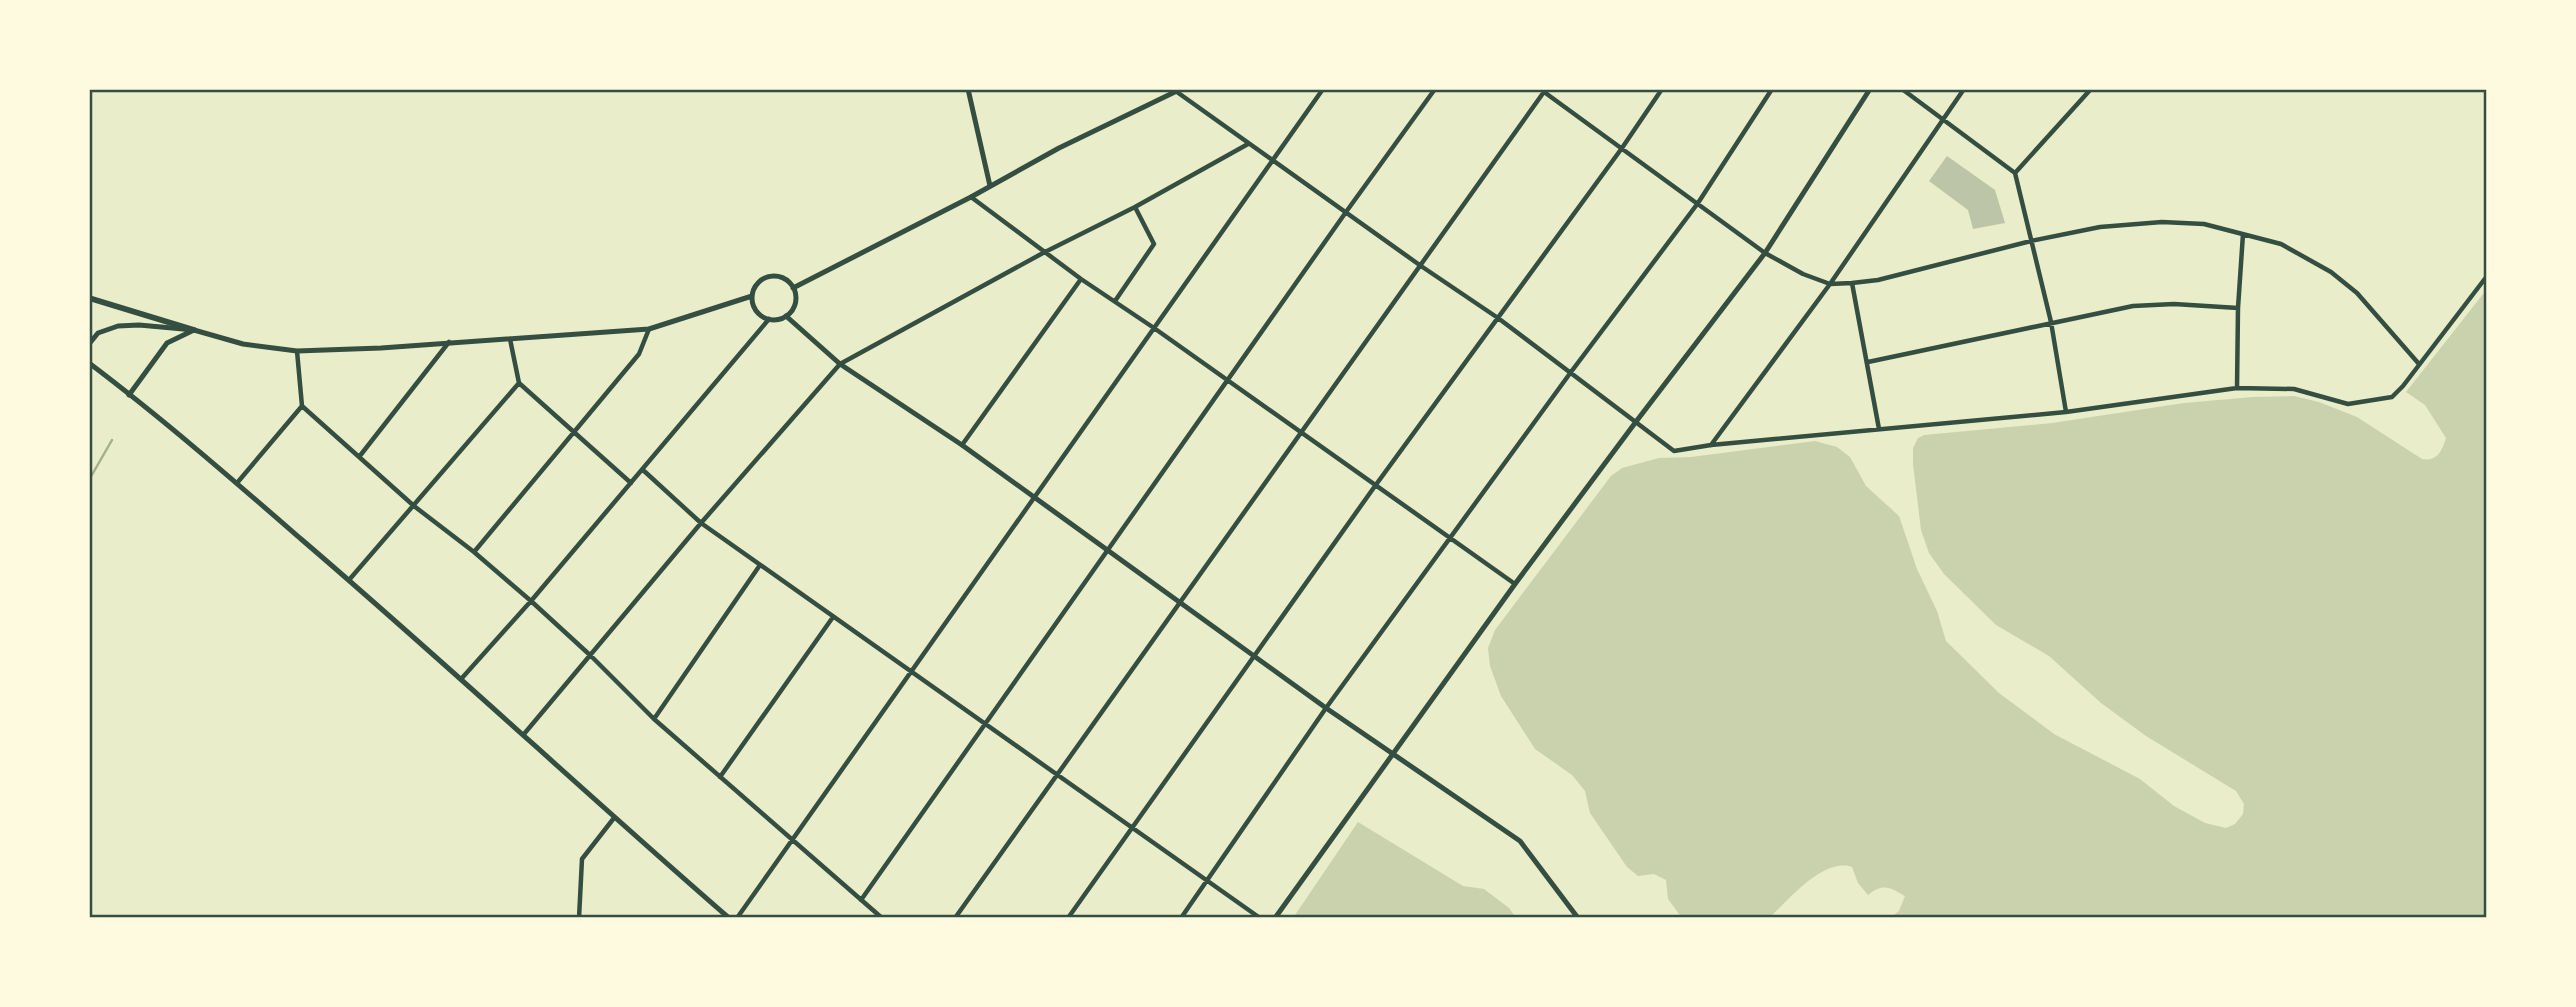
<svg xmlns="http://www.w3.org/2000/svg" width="2576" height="1007" viewBox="0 0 2576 1007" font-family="'Times New Roman',serif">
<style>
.green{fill:#cad2ad}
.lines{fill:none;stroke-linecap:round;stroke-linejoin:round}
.stream{stroke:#a3b18a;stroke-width:2.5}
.building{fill:#bcc5a7}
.minor{stroke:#344e41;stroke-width:4.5}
.tertiary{stroke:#344e41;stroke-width:5}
.secondary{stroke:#344e41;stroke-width:6}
.neatline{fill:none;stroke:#344e41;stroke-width:2.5}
</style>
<rect width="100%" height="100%" fill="#e9edc9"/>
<!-- green -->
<path class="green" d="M 2487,289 L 2487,918 L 1890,918 L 1899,911 L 1905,896 C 1889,887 1883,883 1868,895 L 1858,883 L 1852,867 C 1823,857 1788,901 1769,918 L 1682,918 L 1668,899 L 1666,880 L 1654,874 L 1638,876 L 1627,867 L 1590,813 L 1585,791 L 1572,775 L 1535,749 L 1501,696 L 1490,666 L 1488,648 L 1495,630 L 1611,476 L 1622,468 L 1659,458 L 1691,457 L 1815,441 L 1837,447 L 1850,457 L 1866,486 L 1899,516 L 1917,569 L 1937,611 L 1946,641 L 1999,693 L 2054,734 L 2140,779 L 2174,806 L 2205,823 L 2226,828 L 2235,824 L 2243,814 L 2244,804 L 2236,791 L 2146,736 L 2101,703 L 2049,656 L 1996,625 L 1944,574 L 1929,553 L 1921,530 L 1913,464 L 1913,448 L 1918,438 L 1924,435 L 2052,423 L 2184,403 L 2253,397 L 2294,396 L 2319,402 L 2357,417 L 2422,459 C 2437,462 2442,451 2446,438 L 2425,405 L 2406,392 Z
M 1358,822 L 1463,886 L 1484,889 L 1509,908 L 1516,918 L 1293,918 Z"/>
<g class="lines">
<!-- stream -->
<path class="stream" d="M 89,480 L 112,440"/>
</g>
<!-- building -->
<path class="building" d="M 1947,156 L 1995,190 L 2005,223 L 1973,229 L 1968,210 L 1929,181 Z"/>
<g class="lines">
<!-- minor -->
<path class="minor" d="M 1540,89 L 1765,253 L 1803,274 L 1830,284 L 1852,283 L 1878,280 L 2031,241 L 2100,227 L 2162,222 L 2204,224 L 2281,244 L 2331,272 L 2357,293 L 2419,364
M 1902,89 L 2015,173 L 2051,322 L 2066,412
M 1177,92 L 1421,266 L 1498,318 L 1674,451 L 1711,445 L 2066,412 L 2237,388 L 2294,389 L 2348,404 L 2392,397 L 2403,386 L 2487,276
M 2015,173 L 2091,89
M 971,197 L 1081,279 L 1154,328 L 1515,584
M 1852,283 L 1879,429
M 1115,301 L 1154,244 L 1135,207
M 510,339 L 519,383 L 631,483
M 297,351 L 302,406 L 414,506 L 474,552 L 531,601 L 591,656 L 654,719 L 882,918
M 1868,362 L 2133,306 L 2174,304 L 2238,308
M 2237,388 L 2238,308 L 2243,234
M 962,445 L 1081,279
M 1711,445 L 1830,284 L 1964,89
M 359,457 L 449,342
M 643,470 L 701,523 L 1260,918
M 237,483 L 302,406
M 474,552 L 639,354 L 649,329
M 349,580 L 519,383
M 462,678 L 531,601 L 769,319
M 654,719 L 760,565
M 524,734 L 701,523 L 840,364 L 1043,253 L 1135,207 L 1248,144
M 720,777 L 833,617
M 861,900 L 1346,212 L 1435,89
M 579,918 L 582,859 L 614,818
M 737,918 L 1323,89
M 955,918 L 1546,89
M 1068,918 L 1375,486 L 1622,148 L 1662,89
M 1181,918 L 1326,708 L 1571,372 L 1698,203 L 1772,89"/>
<!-- tertiary -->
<path class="tertiary" d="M 968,89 L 990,186
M752 298a22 22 0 1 1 44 0a22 22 0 1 1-44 0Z
M 793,288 L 971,197 L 1059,148 L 1181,89
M 786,316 L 840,364 L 962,445 L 1326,708 L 1520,841 L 1578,918
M 89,344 L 98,333 L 118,326 L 139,325 L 194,330 L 243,344 L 297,351 L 381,348 L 649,329 L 752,296
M 89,363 C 162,418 232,479 301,539 C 446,663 585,793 729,918
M 129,395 L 167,343 L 194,330
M 1275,918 L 1515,584 L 1635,423 L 1765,253 L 1870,89"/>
<!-- secondary -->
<path class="secondary" d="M 89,298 L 194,330"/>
</g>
<!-- border -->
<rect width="2576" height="1007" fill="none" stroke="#fefae0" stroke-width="182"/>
<rect x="91" y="91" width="2394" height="825" class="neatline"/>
</svg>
